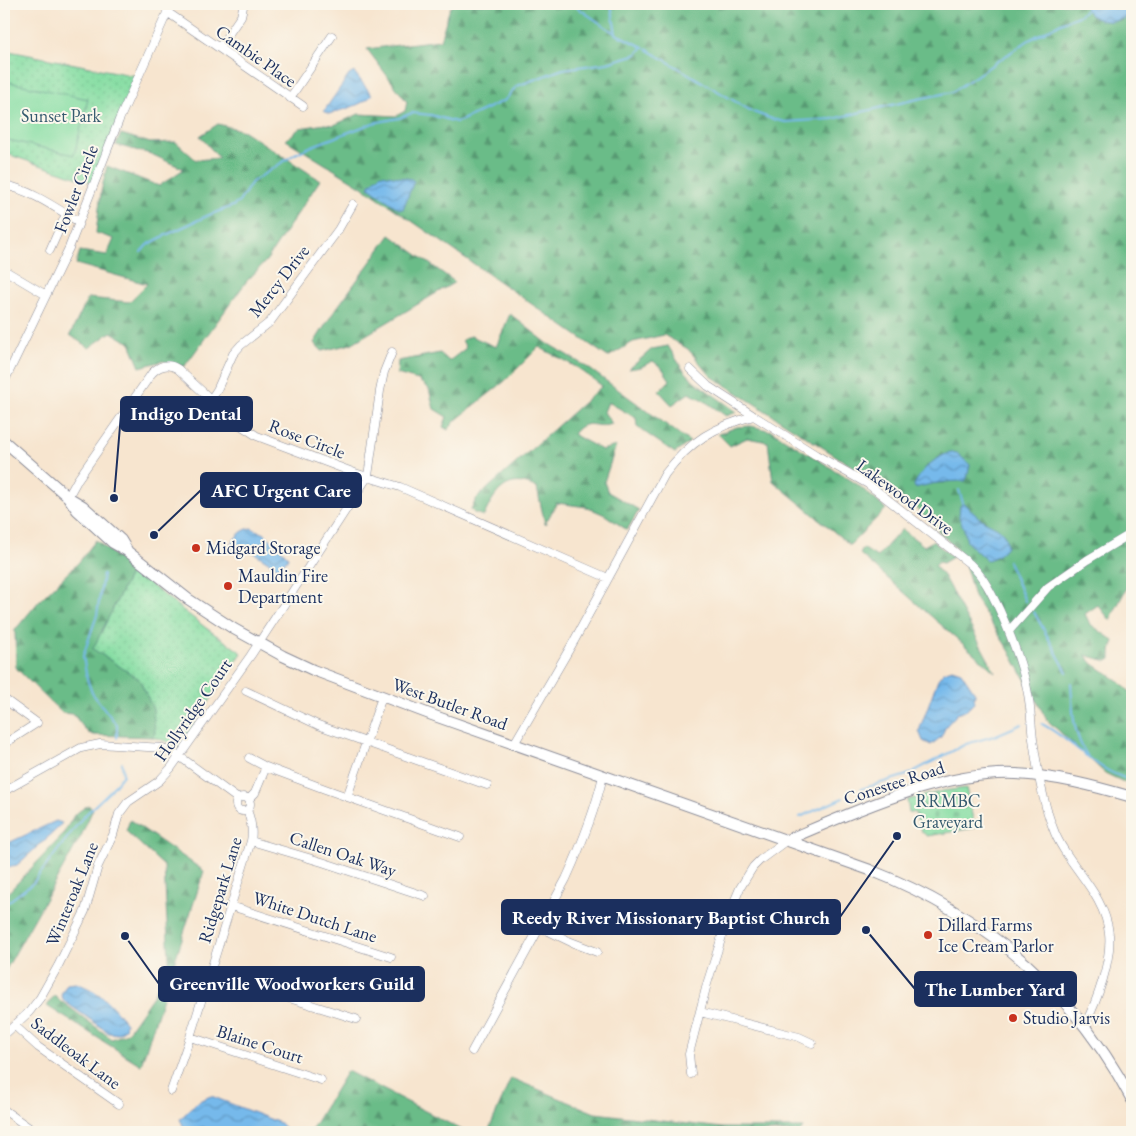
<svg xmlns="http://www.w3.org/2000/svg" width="1136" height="1136" viewBox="0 0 1136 1136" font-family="'EB Garamond',serif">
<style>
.green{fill:url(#green-dots);stroke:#508680}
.forest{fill:url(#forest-firs);stroke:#437673}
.cemetery{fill:url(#cemetery-stones);stroke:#508680}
.pitch{fill:#84dda2;stroke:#508680}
.water{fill:url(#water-waves);stroke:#4874a4}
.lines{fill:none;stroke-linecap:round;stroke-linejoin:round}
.stream{stroke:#76b9eb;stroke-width:2}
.minor-casing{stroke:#898a96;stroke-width:9}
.major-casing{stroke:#898a96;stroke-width:12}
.minor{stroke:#fff;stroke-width:8}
.major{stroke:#fff;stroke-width:10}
.poi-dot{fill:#c8321e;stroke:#fbf7ec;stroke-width:2}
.labels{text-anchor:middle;stroke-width:4;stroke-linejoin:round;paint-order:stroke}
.street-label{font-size:18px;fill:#1b2f5e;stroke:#fbf7ec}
.park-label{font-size:18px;fill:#355a6f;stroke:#fbf7ec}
.poi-label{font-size:18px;fill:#1b2f5e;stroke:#fbf7ec;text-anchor:start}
.leader{fill:none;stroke:#1b2f5e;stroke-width:2}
.callout-dot{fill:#1b2f5e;stroke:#fbf7ec;stroke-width:2}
.callout{fill:#1b2f5e;stroke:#1b2f5e;stroke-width:2}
.callout-label{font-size:19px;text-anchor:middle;font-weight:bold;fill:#fff}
</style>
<defs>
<pattern id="green-dots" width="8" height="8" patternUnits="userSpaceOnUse" patternTransform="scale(1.25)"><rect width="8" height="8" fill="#84dda2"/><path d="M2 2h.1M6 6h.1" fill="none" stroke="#71be8e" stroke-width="1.8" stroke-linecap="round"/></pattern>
<pattern id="forest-firs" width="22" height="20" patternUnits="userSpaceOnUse" patternTransform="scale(1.25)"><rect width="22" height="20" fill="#6bbc88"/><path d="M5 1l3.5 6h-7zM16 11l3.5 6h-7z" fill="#579972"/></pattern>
<pattern id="cemetery-stones" width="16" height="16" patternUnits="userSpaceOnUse" patternTransform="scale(1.25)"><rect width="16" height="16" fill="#84dda2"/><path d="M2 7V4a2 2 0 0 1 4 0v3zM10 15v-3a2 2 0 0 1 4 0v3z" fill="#71be8e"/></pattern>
<pattern id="water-waves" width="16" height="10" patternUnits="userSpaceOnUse" patternTransform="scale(1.25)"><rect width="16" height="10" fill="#76b9eb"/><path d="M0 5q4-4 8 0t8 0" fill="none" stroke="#6097c2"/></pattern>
</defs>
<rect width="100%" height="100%" fill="#fbf7ec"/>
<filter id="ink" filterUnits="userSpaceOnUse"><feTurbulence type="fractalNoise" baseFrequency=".02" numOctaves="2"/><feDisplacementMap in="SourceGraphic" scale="10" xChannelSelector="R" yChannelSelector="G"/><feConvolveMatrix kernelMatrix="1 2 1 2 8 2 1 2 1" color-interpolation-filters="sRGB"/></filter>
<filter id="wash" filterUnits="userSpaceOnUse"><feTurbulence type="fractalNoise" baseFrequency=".0096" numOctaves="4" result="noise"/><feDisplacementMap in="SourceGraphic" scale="20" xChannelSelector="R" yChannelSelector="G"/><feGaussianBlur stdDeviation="1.12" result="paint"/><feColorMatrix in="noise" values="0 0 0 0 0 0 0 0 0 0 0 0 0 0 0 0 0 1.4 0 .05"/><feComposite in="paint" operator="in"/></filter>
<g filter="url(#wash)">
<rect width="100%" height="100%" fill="#f7e5cf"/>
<!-- green -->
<path class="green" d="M 4,50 L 136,76 L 93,183 L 4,153 Z
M 132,570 L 206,628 L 242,653 L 178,748 L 166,741 L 152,737 L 155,733 L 92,649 Z"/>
<!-- forest -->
<path class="forest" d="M 455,4 L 758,4 L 759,7 L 771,12 L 776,4 L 1132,4 L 1132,588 L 1126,589 L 1110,620 L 1098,605 L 1085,614 L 1090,624 L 1114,641 L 1111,651 L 1111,659 L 1107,661 L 1085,655 L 1093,664 L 1120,682 L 1132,694 L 1132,786 L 1105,773 L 1047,720 L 1009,650 L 974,597 L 963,556 L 914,506 L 711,376 L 688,349 L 664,335 L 633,342 L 608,357 L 370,192 L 286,140 L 300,128 L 325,124 L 334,125 L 359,114 L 396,116 L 405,111 L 407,102 L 367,49 L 440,40 L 450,8 Z
M 218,124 L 244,131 L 320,180 L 266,261 L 246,282 L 184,367 L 163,361 L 140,367 L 130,343 L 111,332 L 89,348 L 70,335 L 88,298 L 129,302 L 147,284 L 76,264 L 80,251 L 107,255 L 114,239 L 96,233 L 101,192 L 107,166 L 159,186 L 184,169 L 151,154 L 116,145 L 121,134 L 150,143 L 176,142 L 196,160 L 219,158 L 200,136 Z
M 390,235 L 455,282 L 351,344 L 322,351 L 314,343 L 331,316 Z
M 510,314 L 547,343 L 587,367 L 690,442 L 675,453 L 637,427 L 636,418 L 608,402 L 604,412 L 612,424 C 595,430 587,416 573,434 L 602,450 L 616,446 L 604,482 L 608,492 L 639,510 L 627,530 L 605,515 L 587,507 L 557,503 L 545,524 L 537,488 C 508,473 495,491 484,516 L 474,513 L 471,509 L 477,498 L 602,386 L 578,368 L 539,347 L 505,381 L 456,420 L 448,430 L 443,427 L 447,417 L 434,409 L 429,389 L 418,380 L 397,374 L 398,361 L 440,353 L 449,361 L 466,348 L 462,340 L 471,336 L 496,347 Z
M 668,346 L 682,368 L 694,381 L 737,412 L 726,416 L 703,400 L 689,393 L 672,405 L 659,391 L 670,380 L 662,368 L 653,361 L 641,367 L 629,369 L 652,349 Z
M 751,426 L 772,431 L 857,484 L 886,509 L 850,545 L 773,481 L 768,442 L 747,438 L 730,446 L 718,434 L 737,427 Z
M 902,529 L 924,546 L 933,541 L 953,557 L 943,563 L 938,562 L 935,566 L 944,577 L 995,672 L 860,554 L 863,548 L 877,557 Z
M 96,540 L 132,570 L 93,649 L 139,679 L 153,709 L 155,733 L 152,737 L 94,735 L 88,733 L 73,714 L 62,713 L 16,668 L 15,630 L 40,600 L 79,562 Z
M 88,805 L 93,809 L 81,836 L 4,973 L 4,897 L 62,836 L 74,815 Z
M 130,820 L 204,871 L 141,1065 L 47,1006 L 54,996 L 112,1039 L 127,1033 L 153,996 L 169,960 L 164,866 L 126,831 Z
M 347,1071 L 466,1132 L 310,1132 Z
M 511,1078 L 595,1113 L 722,1128 L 803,1128 L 800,1132 L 488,1132 Z"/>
<!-- cemetery -->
<path class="cemetery" d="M 966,788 L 975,828 L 927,836 L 921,831 L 915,813 L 909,812 L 907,800 L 943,791 Z"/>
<!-- pitch -->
<path class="pitch" d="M 4,81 L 88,99 L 74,155 L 4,139 Z"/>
<!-- water -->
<path class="water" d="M 1083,4 L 1132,4 L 1132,16 C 1113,23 1093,26 1083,4 Z
M 354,72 L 372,95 C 362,106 343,109 329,114 L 324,111 L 349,75 Z
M 381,174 L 411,179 L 414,181 L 403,209 L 399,209 L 369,187 L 371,183 Z
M 950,452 L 957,453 L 970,465 L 967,478 L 965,481 C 947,481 932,483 915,488 L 914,485 C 923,468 932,460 950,452 Z
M 963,503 C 969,508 975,515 981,519 C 995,528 1005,527 1007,546 C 1002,553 994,559 986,560 L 967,542 L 964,529 L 959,517 L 960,506 Z
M 251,528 L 265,534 L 287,555 L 288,558 L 281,567 L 278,568 L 251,551 L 234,551 L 231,548 L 231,544 C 237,536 241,530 251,528 Z
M 952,669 L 961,672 L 975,693 L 974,703 L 967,710 L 957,714 L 946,726 L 941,737 L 931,745 L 923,741 L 919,731 L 938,679 L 944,672 Z
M 56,821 L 62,823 L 56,830 L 17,865 L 4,868 L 4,845 Z
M 76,983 C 101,992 110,1003 126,1023 L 125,1029 L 118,1034 L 109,1033 L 64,1001 L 61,994 L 67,984 Z
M 211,1096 L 280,1123 L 288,1132 L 213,1132 L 203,1127 L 186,1132 L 180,1119 L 199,1101 Z"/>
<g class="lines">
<!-- stream -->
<path class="stream" d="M 572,4 L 616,34 L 643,47 L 753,112 L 772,119 L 785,122 L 832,119 L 913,100 L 952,92 L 1029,40 L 1063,22 L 1078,16 L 1086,10
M 611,4 L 616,34
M 141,252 L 147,245 L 166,235 L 209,215 L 233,206 L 239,202 L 252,182 L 295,154 L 312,146 L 373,123 L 399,118 L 412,113 L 431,115 L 456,122 L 460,121 L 505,100 L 517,86 L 563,69 L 607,63 L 637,54 L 643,47
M 959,490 L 963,503
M 1008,561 L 1025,601
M 103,574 L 97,615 L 83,656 L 87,679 L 92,693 L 117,725 L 117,738
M 1034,612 L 1067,672
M 1071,683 C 1073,712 1072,733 1088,757
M 1042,724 C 1073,740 1096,772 1132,780
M 861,789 L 907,775 L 966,744 L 994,736 L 1022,724
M 800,817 L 843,798
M 4,905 L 33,883 L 83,817 L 110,791 L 123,775 L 122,763"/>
</g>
</g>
<g filter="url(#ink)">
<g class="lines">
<defs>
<path id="minor" d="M 167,12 L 303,106
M 219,48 L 241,16 L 243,7
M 290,98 L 332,36
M 4,185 C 31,190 56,208 79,222
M 50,250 L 66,214
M 4,270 L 46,295
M 690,369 L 708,386 L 754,416
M 4,382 L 69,248 L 119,120 L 171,4
M 211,399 L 217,390 L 233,354 L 241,345 L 270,322 L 338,230 L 353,204
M 68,497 L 78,479 L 152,373 C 160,365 169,363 178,369 L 234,421 L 257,436 L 355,473 L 400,487 L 608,578
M 1009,631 L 1048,587 L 1087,560 L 1132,533
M 246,691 L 318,725 L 487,785
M 4,699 L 37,723 L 4,744
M 514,744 L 574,641 L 665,474 C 690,441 715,426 754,416 L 816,455 L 868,484 L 970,564 C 984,577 992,594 1000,611 C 1012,638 1023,665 1028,694 C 1031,709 1031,724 1033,739 C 1037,768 1042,800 1053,828 C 1066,865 1105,892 1109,934 C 1112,959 1097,1002 1085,1024
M 249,758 L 266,767 L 325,789 L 460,837
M 4,791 L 81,748 L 100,744 L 163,748 L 179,756 L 238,799
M236 804a7 7 0 1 1 14 0a7 7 0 1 1-14 0Z
M 347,797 L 382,697
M 249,799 L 255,793 L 266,767
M 251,841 L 322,862 L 425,896
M 231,906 L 391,957
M 540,927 L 571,942 L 597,952
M 210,973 L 356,1019
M 700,1012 L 799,1037 L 812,1043
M 15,1026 L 38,1047 L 119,1104
M 4,1035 L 29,1012 L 40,998 L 58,966 L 85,911 L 98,866 L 113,835 L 119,814 L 128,802 L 159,781 L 171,768 L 251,655 L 368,476 L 380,391 L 384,372 L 392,352
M 190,1037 L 321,1080
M 472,1051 L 566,879 C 581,846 595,811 603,776
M 691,1074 L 689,1054 L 707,984 L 729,914 L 740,888 L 753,867 L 760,860 L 787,840
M 171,1091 L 190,1037 L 251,841 C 253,830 251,820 247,810
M 4,1110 L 35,1132"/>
<path id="major" d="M 4,441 L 68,497 L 83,506 L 121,540 L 127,550
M 68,497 L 77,510 L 113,543 L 127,551 L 188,599 L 234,629 L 283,656 L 313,670 L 432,715 L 870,870 C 985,915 1074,990 1132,1100
M 787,840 C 855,811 942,771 1016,774 C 1056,776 1094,786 1132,797"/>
</defs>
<!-- minor casing -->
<use href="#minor" class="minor-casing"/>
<!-- major casing -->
<use href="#major" class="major-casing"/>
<!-- minor -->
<use href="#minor" class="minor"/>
<!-- major -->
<use href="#major" class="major"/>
</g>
</g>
<!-- markers -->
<g class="poi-dot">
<circle cx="196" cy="548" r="5"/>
<circle cx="228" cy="586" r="5"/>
<circle cx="928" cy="935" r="5"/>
<circle cx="1013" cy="1018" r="5"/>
</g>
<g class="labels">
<!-- street labels -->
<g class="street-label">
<text transform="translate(256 56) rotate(35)" y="6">Cambie Place</text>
<text transform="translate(76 189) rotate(-69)" y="6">Fowler Circle</text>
<text transform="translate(279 281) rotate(-52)" y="6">Mercy Drive</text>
<text transform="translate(307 439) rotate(21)" y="6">Rose Circle</text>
<text transform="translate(905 497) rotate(36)" y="6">Lakewood Drive</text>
<text transform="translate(450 704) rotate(20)" y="6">West Butler Road</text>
<text transform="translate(193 710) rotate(-55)" y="6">Hollyridge Court</text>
<text transform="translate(894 783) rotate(-18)" y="6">Conestee Road</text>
<text transform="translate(343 854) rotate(18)" y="6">Callen Oak Way</text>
<text transform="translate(220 890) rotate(-73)" y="6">Ridgepark Lane</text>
<text transform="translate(72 894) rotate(-68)" y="6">Winteroak Lane</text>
<text transform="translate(315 917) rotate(18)" y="6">White Dutch Lane</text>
<text transform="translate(260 1044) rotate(18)" y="6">Blaine Court</text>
<text transform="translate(76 1053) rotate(37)" y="6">Saddleoak Lane</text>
</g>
<!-- park labels -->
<g class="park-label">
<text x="61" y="122">Sunset Park</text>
<text x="948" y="807">RRMBC<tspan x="948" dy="21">Graveyard</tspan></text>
</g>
<!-- poi labels -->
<g class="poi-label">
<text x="206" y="554">Midgard Storage</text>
<text x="238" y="582">Mauldin Fire<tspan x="238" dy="21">Department</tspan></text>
<text x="938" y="931">Dillard Farms<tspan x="938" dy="21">Ice Cream Parlor</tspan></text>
<text x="1023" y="1024">Studio Jarvis</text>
</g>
</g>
<!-- callouts -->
<path class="leader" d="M114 498L121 414M154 535L201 490M897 836L840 917M125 936L159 984M866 930L915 989"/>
<g class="callout-dot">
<circle cx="114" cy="498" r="5"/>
<circle cx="154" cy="535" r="5"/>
<circle cx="897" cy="836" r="5"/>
<circle cx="125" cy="936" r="5"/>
<circle cx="866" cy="930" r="5"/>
</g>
<g class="callout">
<rect x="121" y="397" width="131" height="34" rx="5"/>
<rect x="201" y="473" width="160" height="34" rx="5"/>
<rect x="502" y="900" width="338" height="34" rx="5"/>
<rect x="159" y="967" width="265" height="34" rx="5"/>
<rect x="915" y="972" width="161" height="34" rx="5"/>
</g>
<g class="callout-label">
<text x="186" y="420">Indigo Dental</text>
<text x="281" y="497">AFC Urgent Care</text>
<text x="671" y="924">Reedy River Missionary Baptist Church</text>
<text x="292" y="990">Greenville Woodworkers Guild</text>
<text x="995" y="996">The Lumber Yard</text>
</g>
<!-- margin -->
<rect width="1136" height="1136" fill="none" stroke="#fbf7ec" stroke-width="20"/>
</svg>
